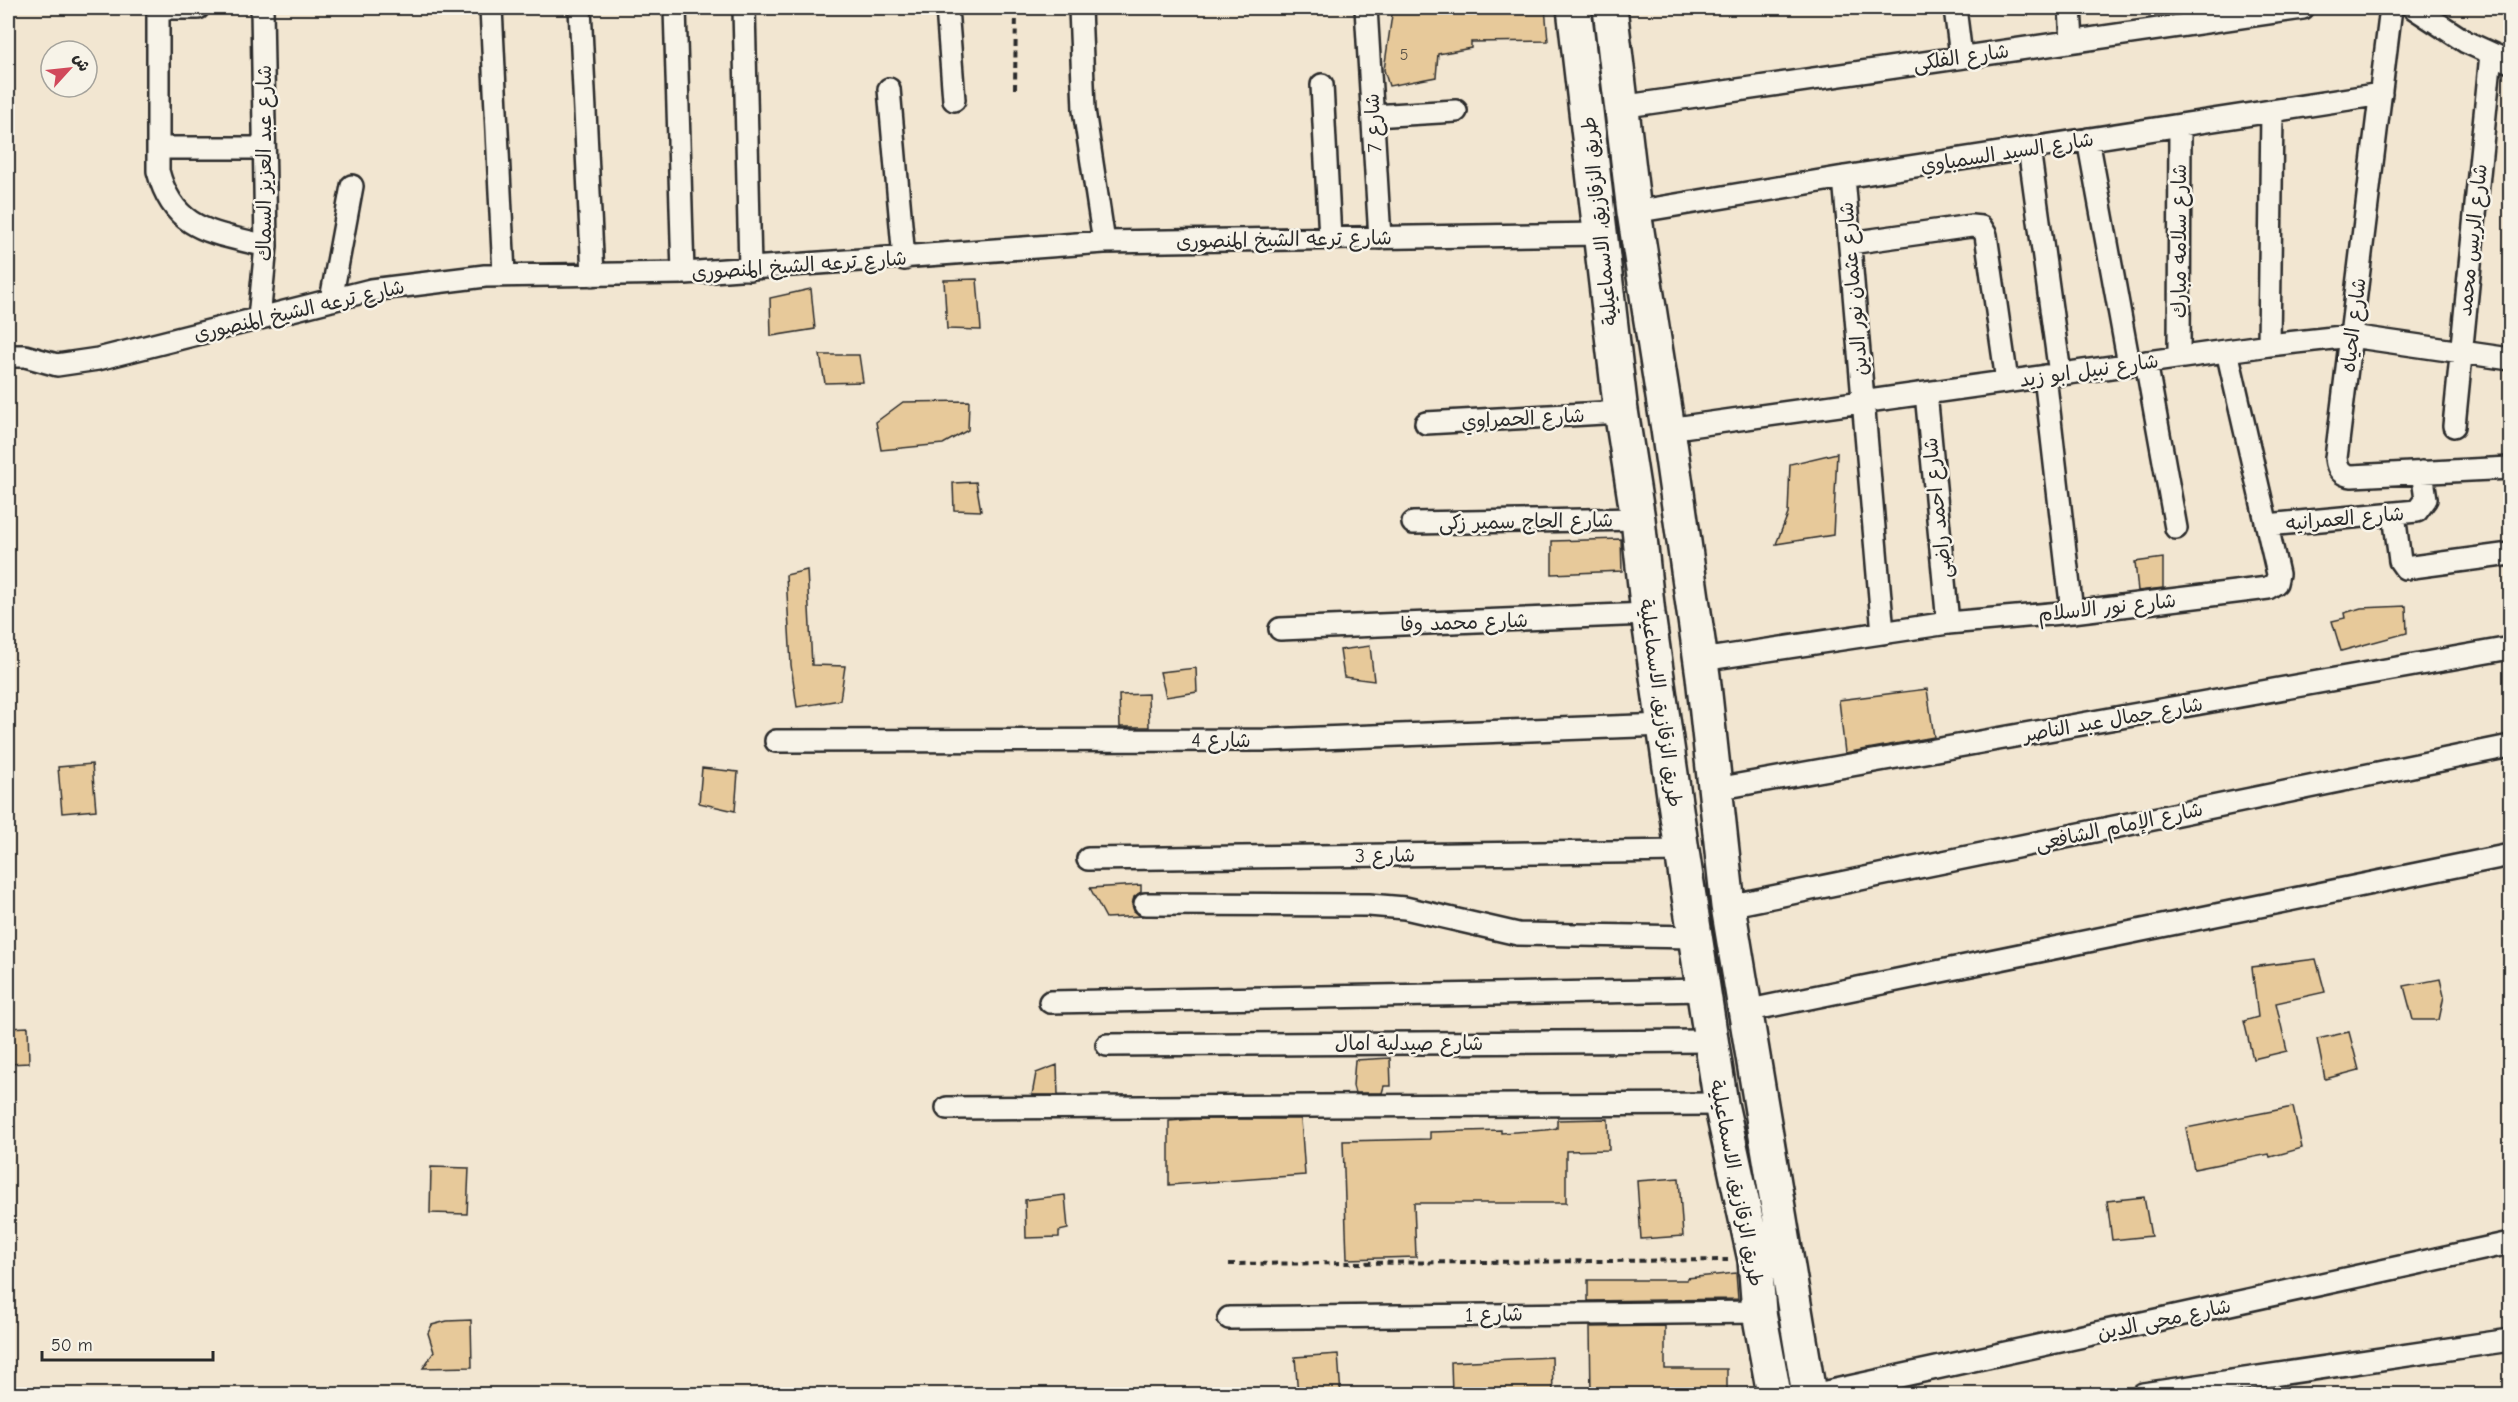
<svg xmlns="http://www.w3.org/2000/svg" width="2518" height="1402" viewBox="0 0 2518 1402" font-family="'Comic Neue','Playpen Sans Arabic',sans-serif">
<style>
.building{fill:#e7c99a;stroke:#2b2b2b;stroke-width:1.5}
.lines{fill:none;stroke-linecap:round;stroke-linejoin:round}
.street-casing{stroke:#2b2b2b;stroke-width:26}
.highway-casing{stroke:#2b2b2b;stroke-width:38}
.path{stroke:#2b2b2b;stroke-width:4;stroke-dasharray:6 4.5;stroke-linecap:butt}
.street{stroke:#f7f3e8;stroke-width:21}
.highway{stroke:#f7f3e8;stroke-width:33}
.labels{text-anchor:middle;stroke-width:5;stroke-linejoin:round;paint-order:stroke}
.number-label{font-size:16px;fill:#5a5247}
.street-label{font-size:20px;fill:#2b2b2b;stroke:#f7f3e8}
</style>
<rect width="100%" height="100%" fill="#f2e6d1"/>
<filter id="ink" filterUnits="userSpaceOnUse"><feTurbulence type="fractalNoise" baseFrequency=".0167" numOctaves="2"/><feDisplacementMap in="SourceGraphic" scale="12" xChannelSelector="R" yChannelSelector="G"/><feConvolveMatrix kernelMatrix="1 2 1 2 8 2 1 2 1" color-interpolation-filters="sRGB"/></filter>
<g filter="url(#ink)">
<!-- building -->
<path class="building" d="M 1393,8 L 1545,8 L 1548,41 L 1471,42 L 1471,48 L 1438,54 L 1436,77 L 1389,86 L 1384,70 Z
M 977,279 L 981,330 L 947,329 L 944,280 Z
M 811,289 L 815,329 L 771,336 L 770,298 Z
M 820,355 L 859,355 L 863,382 L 825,383 Z
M 969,401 L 968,430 L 943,444 L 881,450 L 876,422 L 903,402 Z
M 1837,453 L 1833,535 L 1776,544 L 1788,514 L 1790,464 Z
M 976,482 L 981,511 L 954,510 L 953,483 Z
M 1621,539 L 1622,571 L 1552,574 L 1552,541 Z
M 2163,558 L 2163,588 L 2138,591 L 2135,562 Z
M 807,570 L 812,665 L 845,666 L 840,700 L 797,707 L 791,665 L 786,575 Z
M 2406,606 L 2407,633 L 2341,651 L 2332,621 L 2345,618 L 2344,613 L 2361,608 Z
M 1370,646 L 1374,681 L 1344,677 L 1340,650 Z
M 1196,668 L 1197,692 L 1166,697 L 1160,672 Z
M 1927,689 L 1934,737 L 1845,753 L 1839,700 Z
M 1148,694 L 1149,727 L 1120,727 L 1119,695 Z
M 92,764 L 96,810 L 62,813 L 58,767 Z
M 702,768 L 738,772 L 735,811 L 699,803 Z
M 1141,885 L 1141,892 L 1134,897 L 1132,905 L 1134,911 L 1141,916 L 1106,918 L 1090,888 Z
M 2316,959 L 2325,992 L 2276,1003 L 2287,1051 L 2253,1059 L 2244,1021 L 2258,1017 L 2252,967 Z
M 2440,979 L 2444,996 L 2439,1020 L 2413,1020 L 2404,986 Z
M 28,1027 L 29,1063 L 8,1064 L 8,1028 Z
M 2349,1032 L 2359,1070 L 2325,1079 L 2317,1039 Z
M 1390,1058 L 1391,1086 L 1384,1086 L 1382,1093 L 1355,1093 L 1353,1086 L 1355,1060 Z
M 1057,1065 L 1058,1095 L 1032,1095 L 1036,1073 Z
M 2293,1107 L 2302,1148 L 2270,1157 L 2269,1154 L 2194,1169 L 2186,1128 Z
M 1196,1119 L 1301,1119 L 1305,1175 L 1169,1185 L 1169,1121 Z
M 1608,1119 L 1609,1150 L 1566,1151 L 1566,1203 L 1414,1203 L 1416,1257 L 1347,1259 L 1343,1141 L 1430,1139 L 1430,1132 L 1501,1130 L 1501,1133 L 1546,1130 L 1557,1128 L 1557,1120 Z
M 431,1167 L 469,1168 L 467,1214 L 430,1213 Z
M 1679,1178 L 1683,1236 L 1641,1239 L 1637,1181 Z
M 1065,1195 L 1068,1229 L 1059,1231 L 1059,1237 L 1026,1238 L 1025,1200 Z
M 2144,1197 L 2151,1236 L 2112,1240 L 2107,1201 Z
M 1736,1273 L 1738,1299 L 1588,1301 L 1588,1280 L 1687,1280 L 1687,1278 Z
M 471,1320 L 472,1367 L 423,1368 L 434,1352 L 428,1333 L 432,1325 L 447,1321 Z
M 1665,1326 L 1665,1369 L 1727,1369 L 1727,1395 L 1591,1395 L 1590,1327 Z
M 1338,1354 L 1341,1395 L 1298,1395 L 1295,1357 Z
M 1552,1357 L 1553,1395 L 1452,1395 L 1451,1362 Z"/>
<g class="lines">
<defs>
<path id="street" d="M 158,8 L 158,171 C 174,232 213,232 266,246
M 158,8 L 198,8
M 491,8 L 504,274
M 580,8 L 593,275
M 675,8 L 683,273
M 744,8 L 750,269
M 947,8 L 954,100
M 1080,8 L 1084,110 L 1104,242
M 1366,8 L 1380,238
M 1955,8 L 1961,56
M 2070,8 L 2072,41
M 2391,8 L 2336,458 C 2337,468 2341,475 2352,476 L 2510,468
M 2414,8 L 2466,42 L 2510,62
M 1322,85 L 1330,238
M 889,89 L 904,259
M 1620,107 L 2303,8
M 1373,116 L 1456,111
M 2088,139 L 2129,364
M 158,148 L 264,148
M 2029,148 L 2060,374
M 1844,177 L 1883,633
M 1634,212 L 1844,177 L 2381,94
M 1850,243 L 1971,226 L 1981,227 L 1986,235 L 2007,381
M 331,300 L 352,186
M 259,318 L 266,246 L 262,8
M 2269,345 L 2272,111
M 8,356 L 25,356 L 57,365 L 98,359 L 371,290 L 485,276 L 685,273 L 1104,242 L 1601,234
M 2179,357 L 2180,125
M 2146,362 L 2176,528
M 2045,376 L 2072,612
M 1926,393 L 1948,623
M 1426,423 L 1621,412
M 2454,426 L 2491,54
M 1668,429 L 2269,345 L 2351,336 L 2510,359
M 2394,514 L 2400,561 L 2405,568 L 2510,554
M 1413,523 L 1638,519
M 2267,525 L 2417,511 L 2426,499 L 2422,472
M 1280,629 L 1648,614
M 1701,660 L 1948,623 L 2072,612 L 2268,588 L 2276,583 L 2278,574 L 2227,351
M 776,741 L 1266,740 L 1665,725
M 1716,789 L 2510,648
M 1088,859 L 1682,851
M 1145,904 L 1369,905 L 1405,908 L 1518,934 L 1695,937
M 1728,906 L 2510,746
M 1050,1002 L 1704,990
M 1745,1011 L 2510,855
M 1107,1045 L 1711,1041
M 947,1108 L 1721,1104
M 1229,1318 L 1759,1312
M 1817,1394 L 2510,1243
M 2143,1394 L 2510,1340"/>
<path id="highway" d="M 1574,8 L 1620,404 L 1638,519 L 1648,614 L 1682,851 L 1721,1104 L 1755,1260 L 1759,1312 L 1774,1394
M 1610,8 L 1634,212 L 1668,429 L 1703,676 L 1728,906 L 1809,1394"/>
</defs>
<!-- street casing -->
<use href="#street" class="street-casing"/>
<!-- highway casing -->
<use href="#highway" class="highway-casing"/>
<!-- path -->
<path class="path" d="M 1015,89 L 1016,8
M 1229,1264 L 1728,1260"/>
<!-- street -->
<use href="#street" class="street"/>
<!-- highway -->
<use href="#highway" class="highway"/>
</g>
</g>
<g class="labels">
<!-- number labels -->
<g class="number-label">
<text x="1404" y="60">5</text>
</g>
<!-- street labels -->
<g class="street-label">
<text transform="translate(1961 57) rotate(-8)" y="7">شارع الفلكى</text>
<text transform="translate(1373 123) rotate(-93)" y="7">شارع 7</text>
<text transform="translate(2007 152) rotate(-9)" y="7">شارع السيد السمباوي</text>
<text transform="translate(264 163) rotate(-90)" y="7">شارع عبد العزيز السماك</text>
<text transform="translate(1599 221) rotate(-96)" y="7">طريق الزقازيق, الاسماعيلية</text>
<text transform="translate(1284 239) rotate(-1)" y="7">شارع ترعه الشيخ المنصورى</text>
<text transform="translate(2472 240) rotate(-84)" y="7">شارع الريس محمد</text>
<text transform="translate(2179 241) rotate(-90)" y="7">شارع سلامه مبارك</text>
<text transform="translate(799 265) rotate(-4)" y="7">شارع ترعه الشيخ المنصورى</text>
<text transform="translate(1853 289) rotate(-95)" y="7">شارع عثمان نور الدين</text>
<text transform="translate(299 310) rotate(-13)" y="7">شارع ترعه الشيخ المنصورى</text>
<text transform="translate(2353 325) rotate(-83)" y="7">شارع الحياه</text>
<text transform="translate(2089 370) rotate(-8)" y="7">شارع نبيل ابو زيد</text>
<text transform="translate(1523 418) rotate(-3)" y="7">شارع الحمراوي</text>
<text transform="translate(1937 508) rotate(-96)" y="7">شارع احمد راضى</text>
<text transform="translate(2345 518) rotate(-5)" y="7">شارع العمرانيه</text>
<text transform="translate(1526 521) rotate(-1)" y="7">شارع الحاج سمير زكى</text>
<text transform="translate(2107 607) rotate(-6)" y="7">شارع نور الاسلام</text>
<text transform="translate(1464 622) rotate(-2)" y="7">شارع محمد وفا</text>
<text transform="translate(1661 703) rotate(82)" y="7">طريق الزقازيق, الاسماعيلية</text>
<text transform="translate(2113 719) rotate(-10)" y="7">شارع جمال عبد الناصر</text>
<text x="1221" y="747">شارع 4</text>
<text transform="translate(2119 826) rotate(-12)" y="7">شارع الإمام الشافعى</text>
<text transform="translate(1385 855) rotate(-1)" y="7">شارع 3</text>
<text x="1409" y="1050">شارع صيدلية امال</text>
<text transform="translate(1737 1183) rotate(79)" y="7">طريق الزقازيق, الاسماعيلية</text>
<text transform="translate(1494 1314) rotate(-1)" y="7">شارع 1</text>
<text transform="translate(2164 1319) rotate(-12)" y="7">شارع محى الدين</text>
</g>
</g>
<!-- margin -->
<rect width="2518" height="1402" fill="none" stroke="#f7f3e8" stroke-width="30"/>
<rect x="15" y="15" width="2488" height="1372" fill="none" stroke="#2b2b2b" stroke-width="2" filter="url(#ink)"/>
<!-- north arrow -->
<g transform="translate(69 69) rotate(63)"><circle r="28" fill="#f7f3e8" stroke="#a5a39c" stroke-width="1.5"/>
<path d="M0-4.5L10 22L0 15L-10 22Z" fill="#d1495b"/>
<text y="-9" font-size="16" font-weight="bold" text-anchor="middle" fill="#2b2b2b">ش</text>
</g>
<!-- scale -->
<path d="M42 1351v9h171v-9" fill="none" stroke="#2b2b2b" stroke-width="3"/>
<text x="51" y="1351" font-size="18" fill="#2b2b2b" stroke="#f7f3e8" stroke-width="4.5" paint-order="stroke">50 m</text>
</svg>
